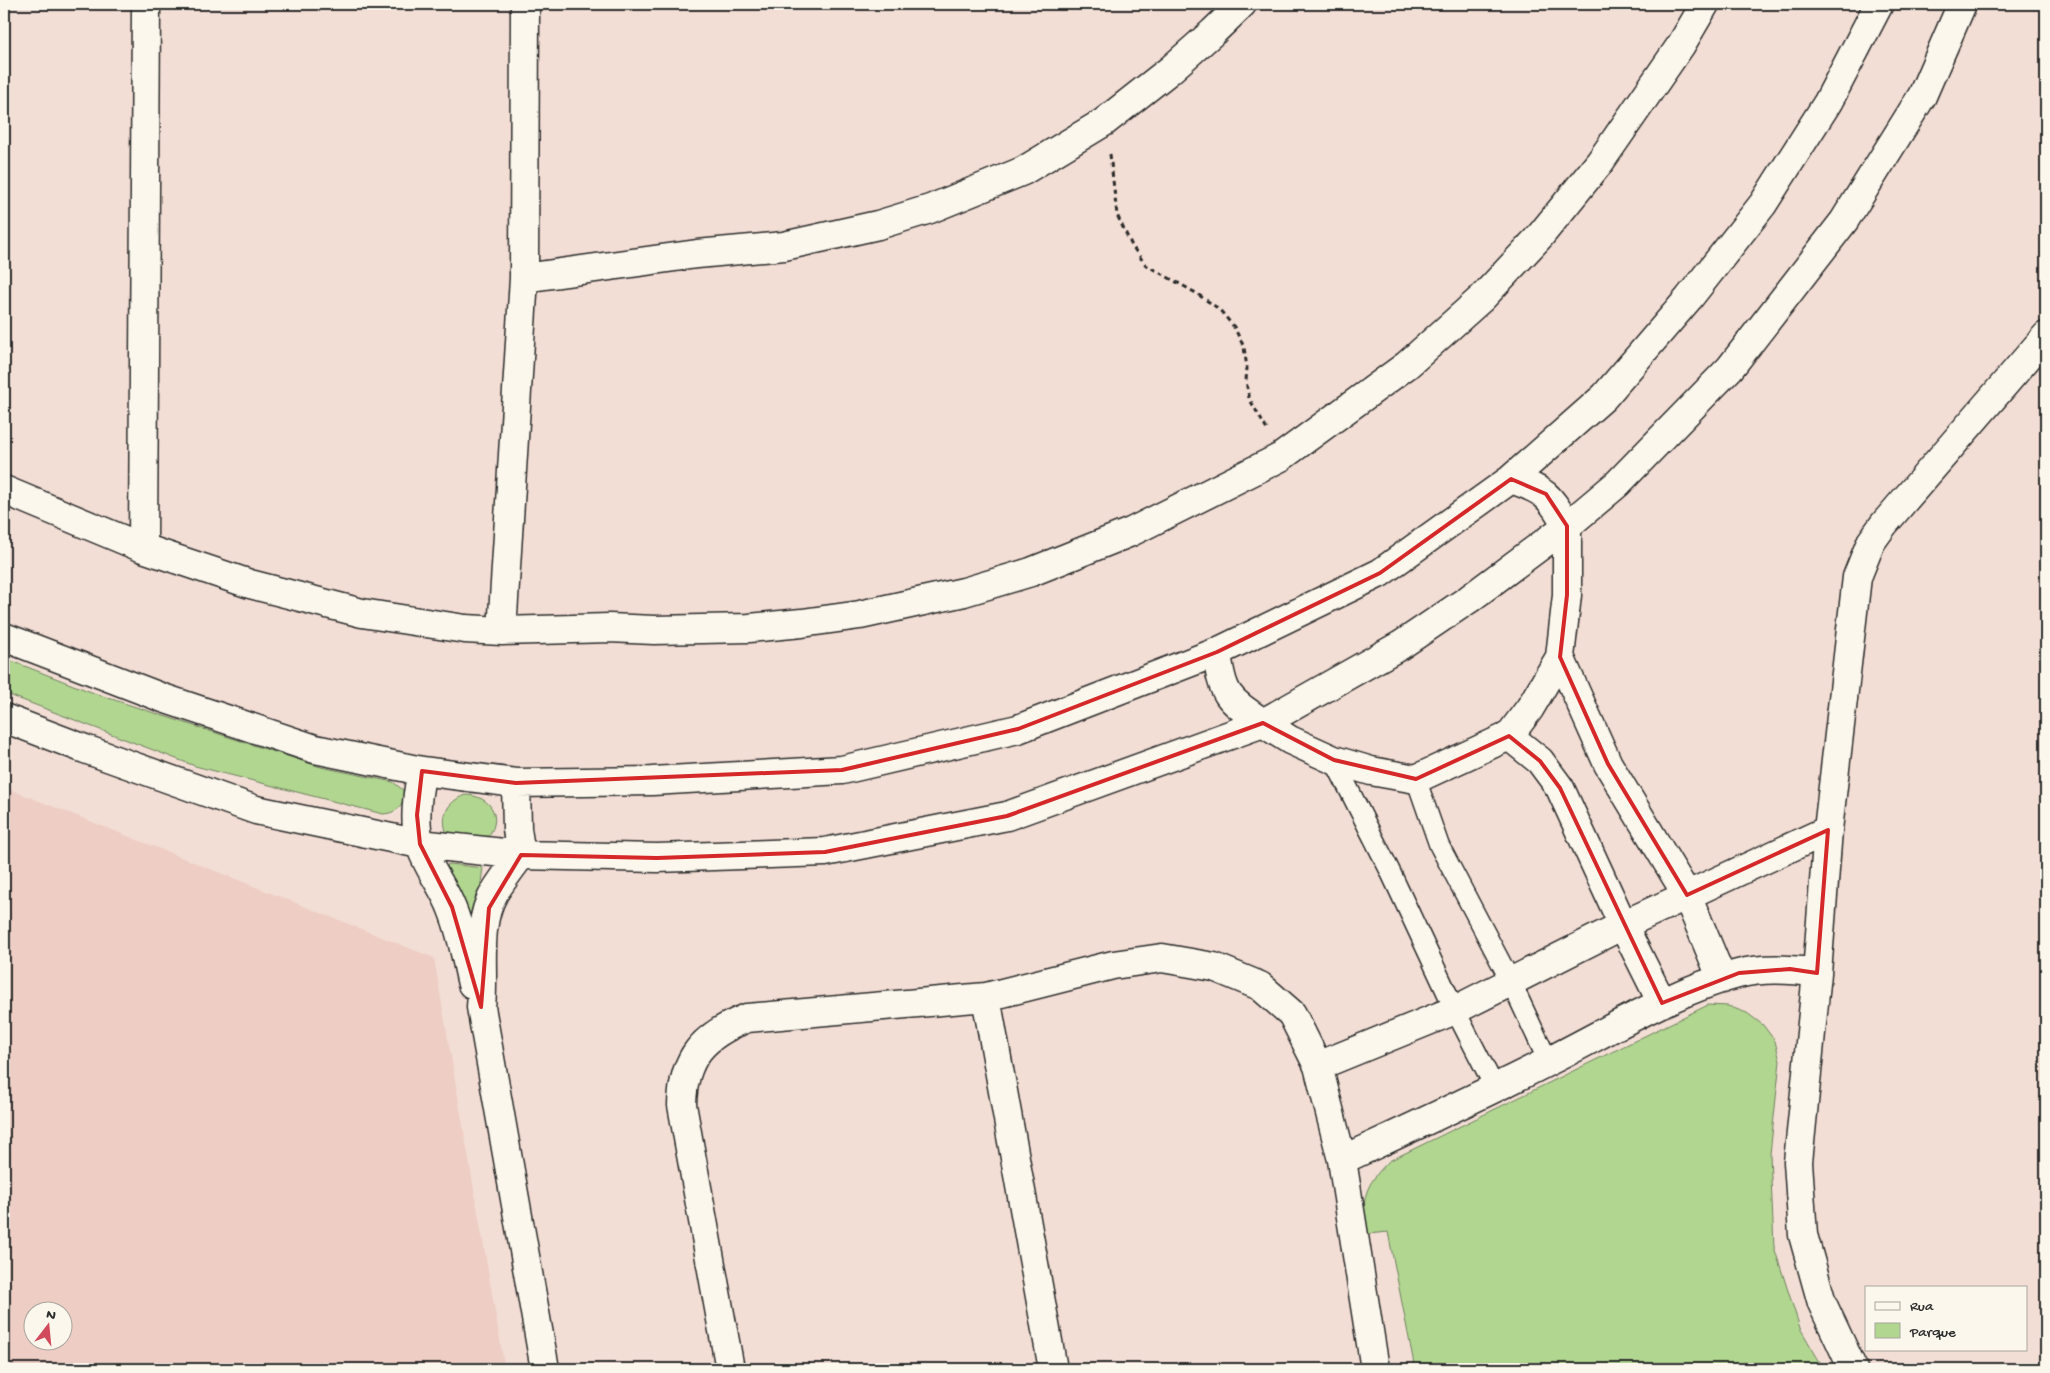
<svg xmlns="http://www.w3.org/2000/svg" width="2050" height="1373" viewBox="0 0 2050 1373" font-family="'Gochi Hand',sans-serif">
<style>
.built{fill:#edcdc4;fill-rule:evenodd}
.green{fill:#b1d690;stroke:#6e805e}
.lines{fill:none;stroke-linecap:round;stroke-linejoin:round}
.service-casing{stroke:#2b2b2b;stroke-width:22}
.minor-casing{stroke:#2b2b2b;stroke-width:31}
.tertiary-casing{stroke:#2b2b2b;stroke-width:31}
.path{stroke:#2b2b2b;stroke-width:3;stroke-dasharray:5 4;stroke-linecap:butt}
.service{stroke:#fbf7ec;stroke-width:19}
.minor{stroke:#fbf7ec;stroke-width:28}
.tertiary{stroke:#fbf7ec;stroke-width:28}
.marked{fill:none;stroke:#d62828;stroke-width:4;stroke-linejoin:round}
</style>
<rect width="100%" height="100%" fill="#f3ded5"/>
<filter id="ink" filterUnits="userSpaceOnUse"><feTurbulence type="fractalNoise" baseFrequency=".02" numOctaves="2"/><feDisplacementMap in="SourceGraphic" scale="10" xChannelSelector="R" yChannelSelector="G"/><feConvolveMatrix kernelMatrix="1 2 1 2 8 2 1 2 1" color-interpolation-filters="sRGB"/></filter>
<g filter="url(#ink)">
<!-- built -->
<path class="built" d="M 4,787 L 434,958 L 505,1369 L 4,1369 ZM 32,1310 L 62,1310 L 62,1340 L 32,1340 Z"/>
<!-- green -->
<path class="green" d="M 4,658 L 99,695 L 321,767 L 393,782 L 403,790 C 405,805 398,813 383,814 L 195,766 L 4,693 Z
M 465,795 C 492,795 505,820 485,840 L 447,834 C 440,816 447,802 465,795 Z
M 450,864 L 483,868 L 476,918 L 466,928 L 448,870 L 447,865 Z
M 1708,1005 L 1728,1006 L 1747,1013 L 1763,1025 L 1775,1041 L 1780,1061 L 1770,1154 L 1774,1247 L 1800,1328 L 1824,1369 L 1415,1369 L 1388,1232 L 1368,1234 C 1360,1200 1364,1186 1389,1161 Z"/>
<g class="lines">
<defs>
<path id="service" d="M 1334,760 L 1389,869 L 1455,1010 L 1495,1088
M 1416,779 L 1439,845 L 1511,982 L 1548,1061"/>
<path id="minor" d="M 524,278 L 697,254 L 784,246 L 878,225 L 930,209 L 1023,171 L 1104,122 L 1170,70 L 1213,32 L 1242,4
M 4,490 L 143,548 L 250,584 L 362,613 L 465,629 L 502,631 L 609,628 L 654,630 L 749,628 L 802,623 L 860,615 L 964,592 L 1031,572 L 1131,532 L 1281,457 L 1407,365 L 1483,297 L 1540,236 L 1600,162 L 1681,45 L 1705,4
M 143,548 L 146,4
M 502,631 L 524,278 L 525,4
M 1560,657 L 1608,764 L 1687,895 L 1722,979
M 1263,723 L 1290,740 L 1334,760 L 1371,771 L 1416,779 L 1509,736 L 1530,708 L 1560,657 L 1567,595 L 1567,526
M 1509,736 L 1540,761 L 1560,788 L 1623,925 L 1662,1003
M 986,997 L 1053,1369
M 1318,1066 L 1455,1010 L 1623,925 L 1828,830
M 1342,1160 C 1413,1127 1485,1094 1555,1058 C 1612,1029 1676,990 1738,974 C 1764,967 1791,969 1817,973
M 730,1369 L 682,1105 C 683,1057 704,1035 747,1018 L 986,997 L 1113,965 L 1162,958 L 1214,967 L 1260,986 L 1292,1014 L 1318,1066 L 1342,1160 L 1375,1369
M 1853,1369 L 1822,1303 L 1803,1235 L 1798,1162 L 1817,973 L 1828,830 L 1857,577 L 1871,542 L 1884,524 L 2046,336"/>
<path id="tertiary" d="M 1511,479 C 1544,490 1550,495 1567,526
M 4,637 L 163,698 L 315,749 L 422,771 L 516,783 L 652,781 L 842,770 L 1018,729 L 1217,652 L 1380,573 L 1511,479 L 1604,397 L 1689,298 L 1763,204 L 1828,102 L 1879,4
M 1217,652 C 1222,696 1228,699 1263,723
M 4,718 L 85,749 L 256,810 L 420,844 L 521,855 L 657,858 L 825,852 L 1007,816 L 1263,723 L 1401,645 L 1469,599 L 1567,526 L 1617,484 L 1730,368 L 1844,221 L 1922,96 L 1962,4
M 422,771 C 417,794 413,821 420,844 C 426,866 444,887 452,909 C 462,933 466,959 472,984
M 516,783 L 517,829 L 521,855 C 512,867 502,880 494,893 C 475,926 485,970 481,1007 L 545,1369"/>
</defs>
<!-- service casing -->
<use href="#service" class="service-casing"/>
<!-- minor casing -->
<use href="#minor" class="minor-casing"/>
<!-- tertiary casing -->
<use href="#tertiary" class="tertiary-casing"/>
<!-- path -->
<path class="path" d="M 1110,154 L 1117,215 L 1132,246 L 1146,265 L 1196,293 L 1219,309 L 1234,327 L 1244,347 L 1247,368 L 1246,381 L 1249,398 L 1267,430"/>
<!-- service -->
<use href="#service" class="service"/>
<!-- minor -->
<use href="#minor" class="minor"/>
<!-- tertiary -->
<use href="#tertiary" class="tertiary"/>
</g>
</g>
<!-- marked area -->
<path class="marked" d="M 1511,479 L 1546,494 L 1567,526 L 1567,595 L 1560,657 L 1608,764 L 1687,895 L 1828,830 L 1817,973 L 1790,969 L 1739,973 L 1662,1003 L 1560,788 L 1540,761 L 1509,736 L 1416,779 L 1334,760 L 1263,723 L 1007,816 L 825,852 L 657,858 L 521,855 L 489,908 L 481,1007 L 452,907 L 420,844 L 417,815 L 422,771 L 516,783 L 842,770 L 1018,729 L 1217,652 L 1380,573 Z"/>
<!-- margin -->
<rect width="2050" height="1373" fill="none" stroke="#fbf7ec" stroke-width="20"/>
<rect x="10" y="10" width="2030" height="1353" fill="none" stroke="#2b2b2b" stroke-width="2" filter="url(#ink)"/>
<!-- legend -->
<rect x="1865" y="1286" width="162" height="65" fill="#fbf7ec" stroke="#a8a59f"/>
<rect x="1875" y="1302" width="25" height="8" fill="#fbf7ec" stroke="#a8a59f"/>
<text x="1910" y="1310" font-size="15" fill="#2b2b2b">Rua</text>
<rect x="1875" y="1323" width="25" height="15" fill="#b1d690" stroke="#a8a59f"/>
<text x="1910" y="1336" font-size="15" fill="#2b2b2b">Parque</text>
<!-- north arrow -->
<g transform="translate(48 1326) rotate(16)"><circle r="24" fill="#fbf7ec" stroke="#a8a59f"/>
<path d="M0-4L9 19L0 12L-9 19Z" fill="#d1495b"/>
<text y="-8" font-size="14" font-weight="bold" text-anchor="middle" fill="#2b2b2b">N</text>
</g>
</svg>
